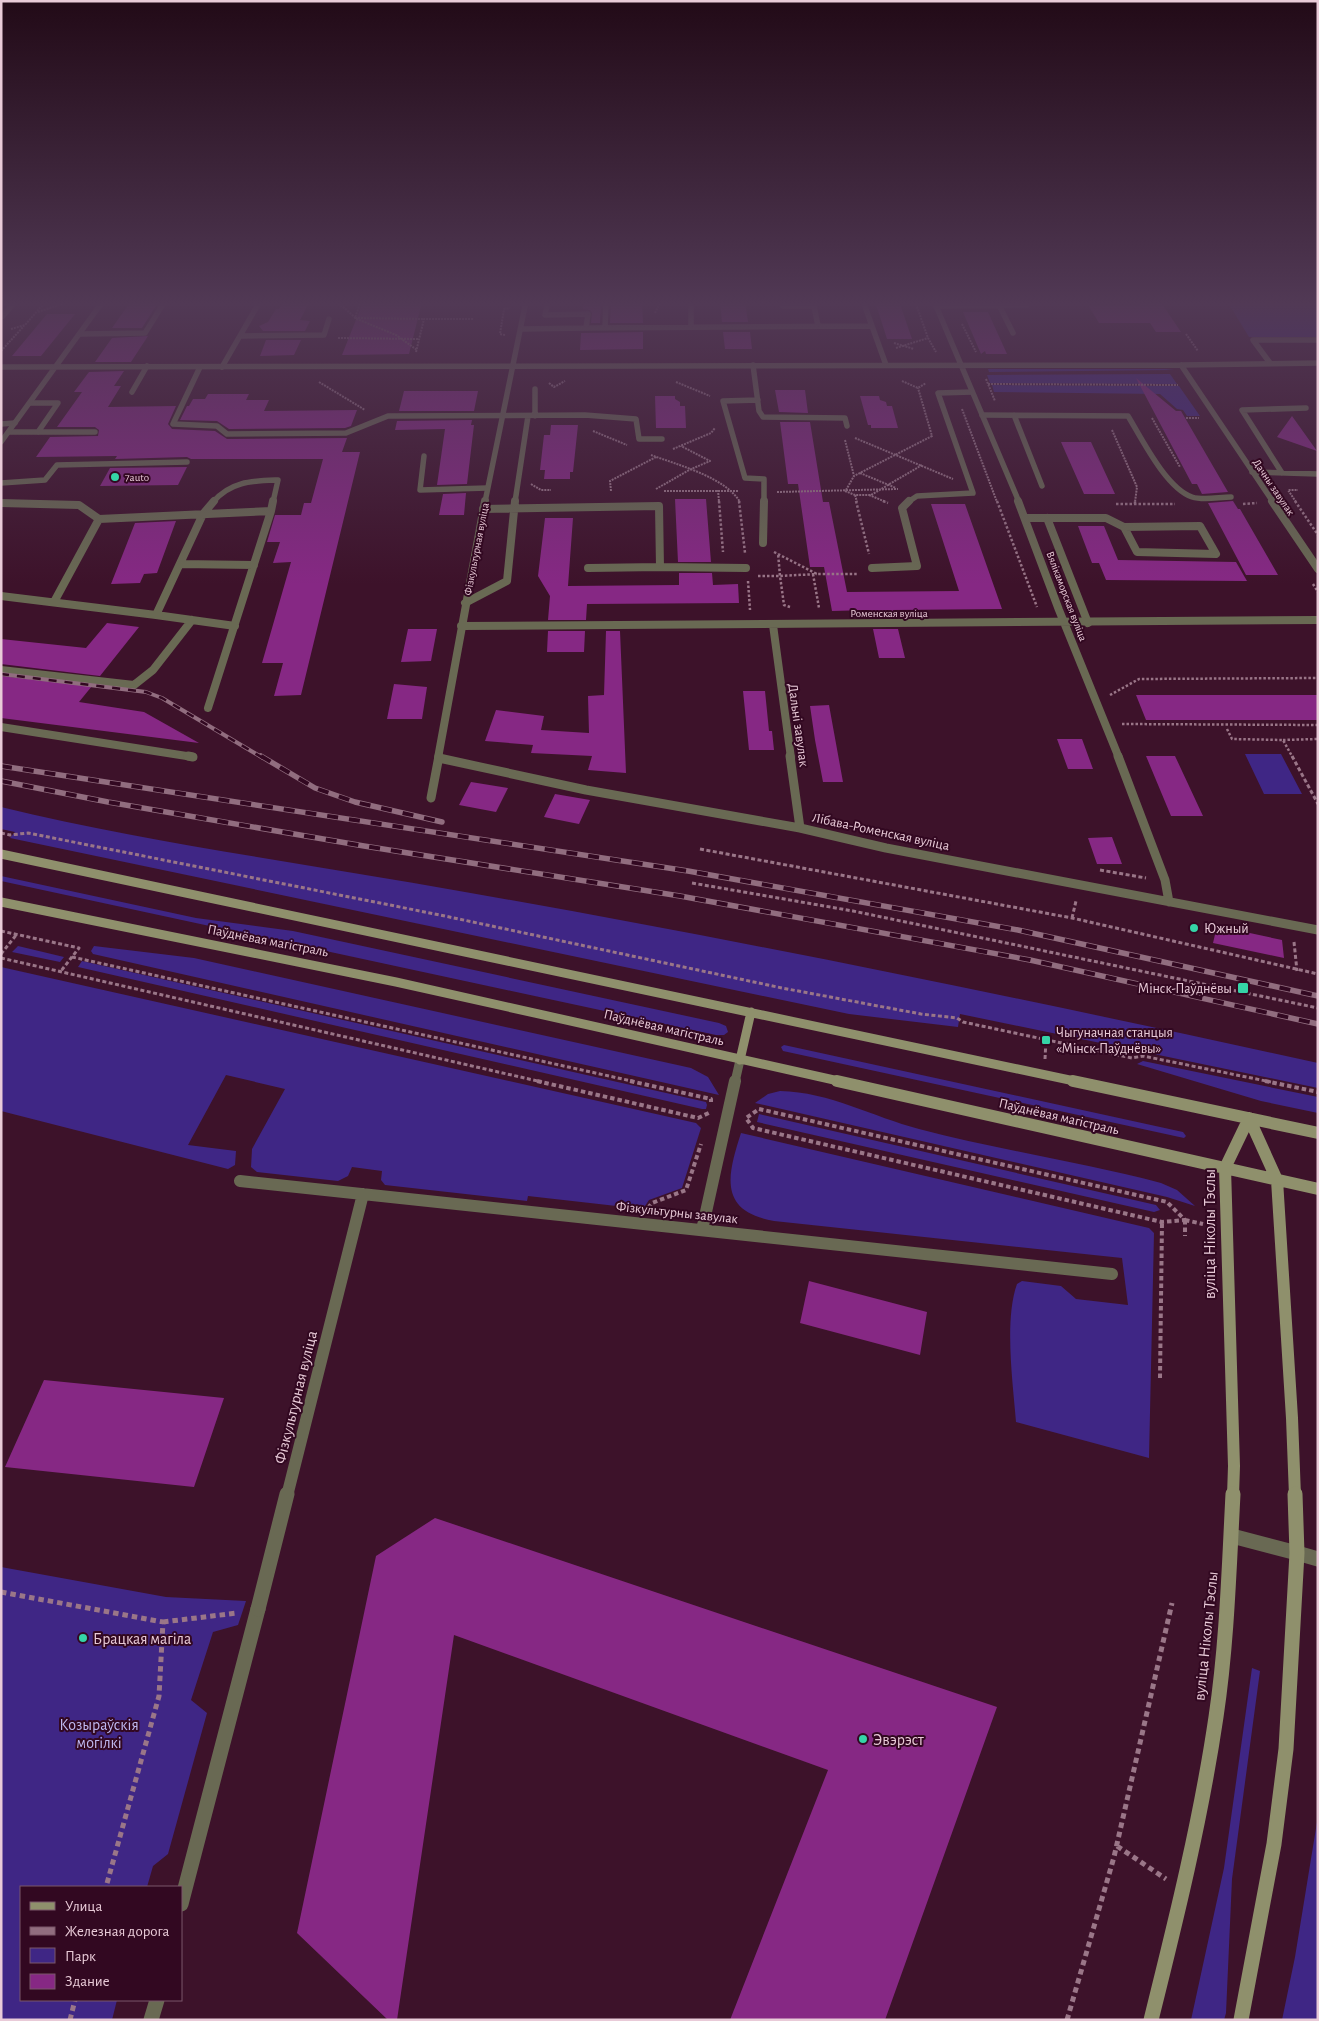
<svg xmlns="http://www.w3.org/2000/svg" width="1319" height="2021" viewBox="0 0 1319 2021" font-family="'Alegreya Sans',sans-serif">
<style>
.green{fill:#3f2685}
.building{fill:#862884}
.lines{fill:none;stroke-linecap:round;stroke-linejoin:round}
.path-far4{stroke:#9a7688;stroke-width:2;stroke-dasharray:2 1;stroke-linecap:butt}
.path-far3{stroke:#9a7688;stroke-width:2.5;stroke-dasharray:2.5 2;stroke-linecap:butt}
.path-far2{stroke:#9a7688;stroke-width:3;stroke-dasharray:4 2.5;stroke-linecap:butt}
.path-far1{stroke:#9a7688;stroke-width:4;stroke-dasharray:4.5 3;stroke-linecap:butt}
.path{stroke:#9a7688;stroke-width:5;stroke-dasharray:5.5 4;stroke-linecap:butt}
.service-far3{stroke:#696953;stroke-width:5.5}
.service-far2{stroke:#696953;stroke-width:8}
.service-far1{stroke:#696953;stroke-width:9}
.service{stroke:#696953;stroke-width:15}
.minor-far4{stroke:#696953;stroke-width:5.5}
.minor-far3{stroke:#696953;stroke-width:8}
.minor-far2{stroke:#696953;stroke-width:9}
.minor-far1{stroke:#696953;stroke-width:12}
.minor{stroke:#696953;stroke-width:15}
.tertiary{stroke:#696953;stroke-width:15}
.secondary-far2{stroke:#8f906c;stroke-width:9}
.secondary-far1{stroke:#8f906c;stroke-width:12}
.secondary{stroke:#8f906c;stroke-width:15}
.rail-far1-casing{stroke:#916d7f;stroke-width:4}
.rail-casing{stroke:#916d7f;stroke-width:5.5}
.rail-far1{stroke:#320821;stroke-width:2.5;stroke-dasharray:8;stroke-linecap:butt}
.rail{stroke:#320821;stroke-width:4;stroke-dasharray:11;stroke-linecap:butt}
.poi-dot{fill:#35d4a7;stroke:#320821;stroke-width:2}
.labels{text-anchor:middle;stroke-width:4;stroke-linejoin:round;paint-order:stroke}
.far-poi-label{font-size:11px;fill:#e9cbd8;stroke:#320821;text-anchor:start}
.far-street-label{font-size:11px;fill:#e9cbd8;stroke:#320821}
.street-label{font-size:14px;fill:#e9cbd8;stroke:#320821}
.poi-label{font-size:14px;fill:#e9cbd8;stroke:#320821;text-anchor:start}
.near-street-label{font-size:16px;fill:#e9cbd8;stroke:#320821}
.near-poi-label{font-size:16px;fill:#e9cbd8;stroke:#320821;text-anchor:start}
.near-park-label{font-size:16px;fill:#bfb9f2;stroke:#320821}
</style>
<rect width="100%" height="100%" fill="#3d122a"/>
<!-- green -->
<path class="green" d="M 1227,301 L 1318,302 L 1318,337 L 1249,337 Z
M 988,369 L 1165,369 L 1174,370 L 989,372 Z
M 1170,374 L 1177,384 L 990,383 L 987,375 Z
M 992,385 L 1179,386 L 1200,416 L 1187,416 L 1183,410 L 1177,409 L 1160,394 L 994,392 Z
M 1245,754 L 1281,754 L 1302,794 L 1264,794 Z
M 1,807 C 154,844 310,864 465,892 C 751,942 1035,1001 1318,1063 L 1318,1088 L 960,1014 L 958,1027 L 849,1014 L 10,838 L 15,832 L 1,829 Z
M 1,876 L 196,918 L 293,931 L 719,1023 L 726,1026 L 728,1032 L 724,1035 L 716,1035 L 1,881 Z
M 18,946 L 64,957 L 60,962 L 12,952 Z
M 94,946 L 194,958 L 691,1068 L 708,1077 L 719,1095 L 93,954 L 91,951 Z
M 82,961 L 706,1102 L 707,1105 L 706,1109 L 702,1109 L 78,967 Z
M 1,967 L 696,1123 L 701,1128 L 682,1188 L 649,1200 L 643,1209 L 528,1196 L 527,1201 L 385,1185 L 381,1180 L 382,1171 L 352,1167 L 348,1176 L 338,1181 L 257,1172 L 251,1167 L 252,1149 L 285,1089 L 226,1075 L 188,1145 L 236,1151 L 235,1165 L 228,1169 L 1,1111 Z
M 784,1045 L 1183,1132 L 1186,1136 L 1184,1138 L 783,1051 L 781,1047 Z
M 1143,1061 L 1318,1097 L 1318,1113 L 1261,1101 L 1137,1064 Z
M 780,1091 C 830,1092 873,1117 919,1129 C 999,1150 1081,1162 1161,1183 L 1177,1190 L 1195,1206 L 1167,1197 L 755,1103 L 768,1094 Z
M 759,1114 L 1156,1205 L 1160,1210 L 1154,1212 L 757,1122 Z
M 741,1133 L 1149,1228 L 1154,1233 L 1149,1458 L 1016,1422 C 1013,1384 1004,1320 1017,1284 L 1022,1281 L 1061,1286 L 1076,1299 L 1128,1305 L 1122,1258 L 774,1221 C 717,1211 728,1174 741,1133 Z
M 1,1567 L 166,1597 L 246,1601 L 238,1625 L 213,1632 L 191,1700 L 207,1713 L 168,1854 L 153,1866 L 147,1887 L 21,1887 L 21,2000 L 117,2000 L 112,2020 L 1,2020 Z
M 1252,1668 L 1260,1671 L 1232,1879 L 1226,2013 L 1224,2020 L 1191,2020 L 1224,1868 Z
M 1318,1816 L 1318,2020 L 1282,2020 L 1295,1957 Z"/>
<!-- building -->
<path class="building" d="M 131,301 L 159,301 L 142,328 L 112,328 Z
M 288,301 L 310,301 L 300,320 L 310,321 L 305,331 L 263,331 L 259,326 L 268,322 L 276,309 L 279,309 L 282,304 L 287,304 Z
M 584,301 L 601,301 L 600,323 L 591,323 L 592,313 L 590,310 L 583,309 Z
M 611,301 L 642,301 L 643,323 L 610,323 Z
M 720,301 L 745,301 L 748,322 L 722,322 Z
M 875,301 L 899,301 L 912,339 L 887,339 Z
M 1136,301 L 1160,301 L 1181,332 L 1156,332 L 1150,323 L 1099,323 L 1088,305 L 1139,305 Z
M 363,302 L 422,302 L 409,354 L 342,355 Z
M 963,312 L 988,312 L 1007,354 L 986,354 L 985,351 L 981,354 Z
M 47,314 L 75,314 L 41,356 L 12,356 Z
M 643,332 L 643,349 L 580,350 L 581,333 Z
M 723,332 L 750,332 L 752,349 L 725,349 Z
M 148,336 L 131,362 L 95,362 L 112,338 Z
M 266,340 L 301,340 L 294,355 L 260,356 Z
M 124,371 L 114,386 L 121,386 L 108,407 L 176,406 L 168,424 L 172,429 L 215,431 L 227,439 L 347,438 L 342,452 L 360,452 L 301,695 L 274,696 L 283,663 L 262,663 L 291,562 L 273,563 L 280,542 L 267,542 L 275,515 L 301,515 L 304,503 L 311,503 L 323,459 L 191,459 L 187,457 L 115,459 L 117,456 L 36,457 L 50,437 L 98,436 L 99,430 L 95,427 L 57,427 L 82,392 L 74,392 L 89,372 Z
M 1136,378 L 1176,411 L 1181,411 L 1228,492 L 1202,494 L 1197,484 L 1192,484 Z
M 775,390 L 805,390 L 808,413 L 779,412 Z
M 404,391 L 478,391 L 474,411 L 399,411 Z
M 208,394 L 249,394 L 246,400 L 269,400 L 264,411 L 357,410 L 351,426 L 345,428 L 229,429 L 217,421 L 180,420 L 187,406 L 189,406 L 193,399 L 205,399 Z
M 655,396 L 675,396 L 675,399 L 680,402 L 680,406 L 685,406 L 686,428 L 656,428 Z
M 860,396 L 879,396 L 880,400 L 886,402 L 887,406 L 892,406 L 898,428 L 871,428 L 871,425 L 868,425 Z
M 1292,416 L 1317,451 L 1277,437 Z
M 472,420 L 471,425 L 474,425 L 467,484 L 437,485 L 445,429 L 395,430 L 397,421 Z
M 780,422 L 810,422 L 823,502 L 829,502 L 847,592 L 959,591 L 931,504 L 965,504 L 1002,609 L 893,610 L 895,617 L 870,618 L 869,610 L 832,611 L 824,567 L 810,567 L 798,484 L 788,484 Z
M 551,425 L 578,425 L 573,472 L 570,472 L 570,479 L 544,479 L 545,470 L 540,470 L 544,435 L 550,435 Z
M 1061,442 L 1091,442 L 1115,494 L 1084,494 Z
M 187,467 L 178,485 L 100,486 L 110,468 Z
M 466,493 L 464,515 L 439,515 L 443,494 Z
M 675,499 L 706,499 L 711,562 L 678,562 Z
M 1233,501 L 1238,509 L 1240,509 L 1278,575 L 1246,575 L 1208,503 Z
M 545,518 L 573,518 L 568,586 L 679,585 L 679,573 L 712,573 L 713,585 L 738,584 L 739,603 L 587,604 L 586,620 L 548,620 L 550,596 L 538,576 Z
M 176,521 L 157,573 L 144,574 L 140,583 L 111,584 L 135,523 Z
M 1078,526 L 1104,526 L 1118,560 L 1236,562 L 1247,581 L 1106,580 L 1099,563 L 1092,563 Z
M 107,623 L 139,627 L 100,676 L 1,664 L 1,639 L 86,648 Z
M 408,629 L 437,629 L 431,661 L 401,662 Z
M 873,629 L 898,629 L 905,658 L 879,658 Z
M 548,631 L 585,631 L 584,652 L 547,652 Z
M 606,631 L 620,631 L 626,773 L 588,770 L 592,756 L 531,753 L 533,745 L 485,741 L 496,710 L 544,716 L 541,730 L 589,733 L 588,696 L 604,695 Z
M 1,676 L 92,686 L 79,702 L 144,712 L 199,743 L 1,718 Z
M 394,684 L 427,687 L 422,719 L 387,719 Z
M 743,691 L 765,691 L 769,731 L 772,731 L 774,750 L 749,750 Z
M 1136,695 L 1318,695 L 1318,720 L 1146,720 Z
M 829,705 L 843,782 L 823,782 L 815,740 L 810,706 Z
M 1057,739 L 1082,739 L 1093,769 L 1068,769 Z
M 1146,756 L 1175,756 L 1203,816 L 1171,816 Z
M 471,782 L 508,788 L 496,812 L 459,805 Z
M 555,794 L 590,800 L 579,824 L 544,817 Z
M 1112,837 L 1122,864 L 1097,864 L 1088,838 Z
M 1217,926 L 1282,940 L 1284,958 L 1213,943 Z
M 809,1281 L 927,1312 L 920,1355 L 800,1323 Z
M 44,1380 L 224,1398 L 194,1487 L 5,1467 Z
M 435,1518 L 997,1707 L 885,2020 L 730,2020 L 828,1770 L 454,1635 L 397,2020 L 388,2020 L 297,1933 L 376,1556 Z"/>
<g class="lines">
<!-- path-far4 -->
<path class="path-far4" d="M 336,301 L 357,319 L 396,335 L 417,350
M 361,301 L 355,318 L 424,319
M 915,301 L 928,338 L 936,352
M 38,312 L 68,302 L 85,302
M 655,313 L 661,301
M 962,324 L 976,352
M 11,329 L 25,325 L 46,301
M 1186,334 L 1198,351
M 505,335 L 500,334 L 504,309 L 510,308
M 338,338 L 419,339
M 894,343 L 914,349
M 896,348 L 928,338
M 1,351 L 24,326
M 416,352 L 424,319 L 474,319
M 986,379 L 995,401
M 902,381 L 918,388 L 926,383
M 319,382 L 365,410
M 676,382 L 710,396
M 549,383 L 554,387 L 565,381
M 988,384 L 1178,385
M 962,409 L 997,502
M 1152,418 L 1180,467
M 1186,418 L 1199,418
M 1112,430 L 1137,487 L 1135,502
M 593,431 L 627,445
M 855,438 L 953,479
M 845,440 L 854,476
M 673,449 L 711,433 L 715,428
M 651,455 C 678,465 725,477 740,502
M 860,473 L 896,488
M 531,484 L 541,490 L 551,490
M 656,489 L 689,470 L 710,461 L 681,446
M 718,490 L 719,502
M 846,490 L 854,476 L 932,436 L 918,388
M 611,491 L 610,481 L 656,457
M 664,491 L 738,491
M 845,491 L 855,495 L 871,495 L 922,465
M 777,492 L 898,489
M 855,495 L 857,502
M 869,495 L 886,502
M 1296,502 L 1288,490 L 1298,490"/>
<!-- path-far3 -->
<path class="path-far3" d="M 719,501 L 723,552
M 739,501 L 745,553
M 856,501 L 869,554
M 883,501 L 888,503
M 997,501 L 1037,607
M 1295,501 L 1318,535
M 1116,504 L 1175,504
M 1135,504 L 1135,501
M 1243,504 L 1257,503
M 774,552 L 817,574 L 858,574
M 813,574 L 819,608
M 758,576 L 780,576 L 778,553
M 748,581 L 750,610
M 1313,584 L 1318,592
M 790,607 L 784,605 L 780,576 L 817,574
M 1110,695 L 1139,679 L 1318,678
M 1122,724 L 1318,725
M 1227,729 L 1232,739 L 1283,740 L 1293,758
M 1283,740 L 1318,739"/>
<!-- path-far2 -->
<path class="path-far2" d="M 1292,756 L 1318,804
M 1,833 L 10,835 L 28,833 L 440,915 L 782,988 L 921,1014 L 957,1018 L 963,1022 L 1132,1058 L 1143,1056 L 1271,1082
M 700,849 L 1072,918 L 1318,974
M 1100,870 L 1146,878
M 692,883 L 853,911 L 1318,1008
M 1072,918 L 1076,901
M 1,931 L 79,948 L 61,971
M 1294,942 L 1297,971
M 1,954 L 17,934
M 72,957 L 636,1082
M 1,958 L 542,1082
M 1045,1059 L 1046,1040"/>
<!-- path-far1 -->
<path class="path-far1" d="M 537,1081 L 698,1118 L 711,1112
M 630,1081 L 711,1099 L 711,1102
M 1265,1081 L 1318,1092
M 759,1109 L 1167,1202 L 1185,1220 L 1162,1222 L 753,1128 L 746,1118 Z
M 648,1208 L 652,1203 L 686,1190 L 701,1144
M 1185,1220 L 1203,1224
M 1185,1220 L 1185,1236
M 1160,1378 L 1162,1222"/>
<!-- path -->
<path class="path" d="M 1,1592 L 163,1622 L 159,1696 L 106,1887
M 163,1622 L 237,1613
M 1117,1846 L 1166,1879
M 70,2020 L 75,2000
M 1067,2020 L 1114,1857 L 1172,1603"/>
<!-- service-far3 -->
<path class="service-far3" d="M 2,301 L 12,305 L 3,316
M 548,301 L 545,315 L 588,314 L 586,328 L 872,326
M 691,301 L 691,327
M 863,301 L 886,365
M 999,305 L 1013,333
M 783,306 L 814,306 L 818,326
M 936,306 L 1027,305 L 1025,301
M 605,328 L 606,301
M 521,329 L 586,328
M 80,334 L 145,333 L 165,301
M 240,336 L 324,335 L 329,319
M 1270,363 L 1253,340 L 1318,340
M 753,365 L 759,411 L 763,417 L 845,418 L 847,426
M 200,367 L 173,424 L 217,426 L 227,434 L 346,433 L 388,416 L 585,415 L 636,419 L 639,439 L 662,439
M 222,367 L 260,301
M 535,389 L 535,416
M 132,392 L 147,366
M 758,400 L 723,401 L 745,478 L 764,479 L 764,502
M 31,403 L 58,403 L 38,432
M 982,415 L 1128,416 C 1142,439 1166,488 1192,497 C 1204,501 1219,497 1231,497
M 1014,415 L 1042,486
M 1,424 L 15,423
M 9,432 L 95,432
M 424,456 L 420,490 L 487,488
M 1252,472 L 1318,474
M 1282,473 L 1242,410 L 1306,408
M 1,483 L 45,480 L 57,465 L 187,462
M 213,502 C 231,481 252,481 278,480 L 273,502
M 515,502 L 528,416
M 908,502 L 917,496 L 973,493 L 938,393 L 972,392"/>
<!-- service-far2 -->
<path class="service-far2" d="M 1,503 L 79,505 L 99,519
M 483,509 L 659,506 L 660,567 L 746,568
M 271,511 L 273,501
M 1026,518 L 1106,518 L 1124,527
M 1047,518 L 1088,623
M 1200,526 L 1216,554 L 1137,552 L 1124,527 Z
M 763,543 L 764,501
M 180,564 L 254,565
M 588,568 L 660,567
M 872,568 L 917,566 L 902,508 L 909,501
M 1,596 L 156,615 L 203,514 L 214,501
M 54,602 L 99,519 L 271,511 L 208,708
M 465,603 L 507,581 L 515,501
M 156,615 L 235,626
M 1,670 L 134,685 L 153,670 L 192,620
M 1,727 L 193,757"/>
<!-- service-far1 -->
<path class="service-far1" d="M 188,756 L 193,757"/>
<!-- service -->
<path class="service" d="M 181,1904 L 258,1609
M 151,2020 L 157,2000"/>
<!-- minor-far4 -->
<path class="minor-far4" d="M 934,301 L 1019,502
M 1181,365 L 1273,502
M 1,367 L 1181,365 L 1318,363
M 1,442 L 103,301
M 485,502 L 526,301"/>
<!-- minor-far3 -->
<path class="minor-far3" d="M 1018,501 L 1059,610 L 1119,758
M 1272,501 L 1318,569
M 773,625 L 791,758
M 461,626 L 1318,620
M 438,758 L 485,501"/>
<!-- minor-far2 -->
<path class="minor-far2" d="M 790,756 L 800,828
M 1118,756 L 1165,880 L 1169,902
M 439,758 L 586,790 L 800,828 L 886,848 L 1318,930
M 431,798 L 439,756
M 735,1082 L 740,1060"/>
<!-- minor-far1 -->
<path class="minor-far1" d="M 240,1181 L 1112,1274
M 702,1230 L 735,1081
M 287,1496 L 363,1194"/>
<!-- minor -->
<path class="minor" d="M 1297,1553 L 1318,1559
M 258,1609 L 287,1494"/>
<!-- tertiary -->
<path class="tertiary" d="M 1232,1536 L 1297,1553"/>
<!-- secondary-far2 -->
<path class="secondary-far2" d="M 1,854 L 1079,1082
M 1,902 L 396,982 L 843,1082
M 740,1060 L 751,1012"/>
<!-- secondary-far1 -->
<path class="secondary-far1" d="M 837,1081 L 1318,1189
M 1073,1081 L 1318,1133
M 1249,1118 L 1277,1180 L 1292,1418 L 1295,1496
M 1233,1496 L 1234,1466 L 1225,1168 L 1249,1118"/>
<!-- secondary -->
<path class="secondary" d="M 1151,2020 C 1176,1920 1201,1819 1216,1717 C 1227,1643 1229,1569 1233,1494
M 1241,2020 L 1274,1844 L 1286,1749 L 1297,1553 L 1295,1494"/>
<defs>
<path id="rail-far1" d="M 1,674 L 146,692 L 162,698 L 263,758"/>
<path id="rail" d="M 261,756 L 315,788 L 355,802 L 442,822
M 1,766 L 688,871 L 1018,930 L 1318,996
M 1,781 L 108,802 L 364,846 L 680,896 L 1030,960 L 1318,1024"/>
</defs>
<!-- rail-far1 casing -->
<use href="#rail-far1" class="rail-far1-casing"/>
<!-- rail casing -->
<use href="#rail" class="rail-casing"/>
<!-- rail-far1 -->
<use href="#rail-far1" class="rail-far1"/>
<!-- rail -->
<use href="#rail" class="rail"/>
</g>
<!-- sky -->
<linearGradient id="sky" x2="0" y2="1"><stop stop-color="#220a17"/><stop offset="0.52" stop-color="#513955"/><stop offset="1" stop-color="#513955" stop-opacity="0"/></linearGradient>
<rect width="1319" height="584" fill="url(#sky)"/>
<!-- markers -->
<g class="poi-dot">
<circle cx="115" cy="477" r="5"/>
<circle cx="1194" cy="928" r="5"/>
<rect x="1237" y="982" width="12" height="12" rx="2.5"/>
<rect x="1041" y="1035" width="10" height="10" rx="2.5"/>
<circle cx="83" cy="1638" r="5"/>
<circle cx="863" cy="1739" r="5"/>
</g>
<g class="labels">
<!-- far-poi labels -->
<g class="far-poi-label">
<text x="125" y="481">7auto</text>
</g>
<!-- far-street labels -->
<g class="far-street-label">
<text transform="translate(1274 487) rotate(56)" y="4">Дачны завулак</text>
<text transform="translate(476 549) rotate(-79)" y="4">Фізкультурная вуліца</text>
<text transform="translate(1067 596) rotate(69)" y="4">Вялікаморская вуліца</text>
<text x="889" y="617">Роменская вуліца</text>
</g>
<!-- street labels -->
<g class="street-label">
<text transform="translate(799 725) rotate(82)" y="5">Дальні завулак</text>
<text transform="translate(881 831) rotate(12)" y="5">Лібава-Роменская вуліца</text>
<text transform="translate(268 940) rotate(11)" y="5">Паўднёвая магістраль</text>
<text transform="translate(664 1027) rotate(13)" y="5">Паўднёвая магістраль</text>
<text transform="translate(1059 1116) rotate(13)" y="5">Паўднёвая магістраль</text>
<text transform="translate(677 1212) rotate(6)" y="5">Фізкультурны завулак</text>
</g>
<!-- poi labels -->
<g class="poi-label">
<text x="1204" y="933">Южный</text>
<text x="1232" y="993" text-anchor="end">Мінск-Паўднёвы</text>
<text x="1056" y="1037">Чыгуначная станцыя<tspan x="1056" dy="16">«Мінск-Паўднёвы»</tspan></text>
</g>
<!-- near-street labels -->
<g class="near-street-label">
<text transform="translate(1209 1234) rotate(-90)" y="6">вуліца Ніколы Тэслы</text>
<text transform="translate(295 1397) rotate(-76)" y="6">Фізкультурная вуліца</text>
<text transform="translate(1205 1636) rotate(-84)" y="6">вуліца Ніколы Тэслы</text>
</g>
<!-- near-poi labels -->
<g class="near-poi-label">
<text x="93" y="1644">Брацкая магіла</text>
<text x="873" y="1745">Эвэрэст</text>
</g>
<!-- near-park labels -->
<g class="near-park-label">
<text x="99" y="1730">Козыраўскія<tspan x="99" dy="18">могілкі</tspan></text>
</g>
</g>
<!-- border -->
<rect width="1319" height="2021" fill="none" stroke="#e9cbd8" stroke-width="5"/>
<!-- legend -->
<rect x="20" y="1886" width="162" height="115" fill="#320821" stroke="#7b566a"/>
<rect x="30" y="1902" width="25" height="8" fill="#8f906c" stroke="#7b566a"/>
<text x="65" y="1911" font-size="15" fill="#e9cbd8">Улица</text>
<rect x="30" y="1927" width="25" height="8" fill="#916d7f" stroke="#7b566a"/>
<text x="65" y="1936" font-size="15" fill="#e9cbd8">Железная дорога</text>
<rect x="30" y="1948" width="25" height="15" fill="#3f2685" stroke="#7b566a"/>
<text x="65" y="1961" font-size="15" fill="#e9cbd8">Парк</text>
<rect x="30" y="1974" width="25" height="15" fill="#862884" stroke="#7b566a"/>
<text x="65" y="1986" font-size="15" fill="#e9cbd8">Здание</text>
</svg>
